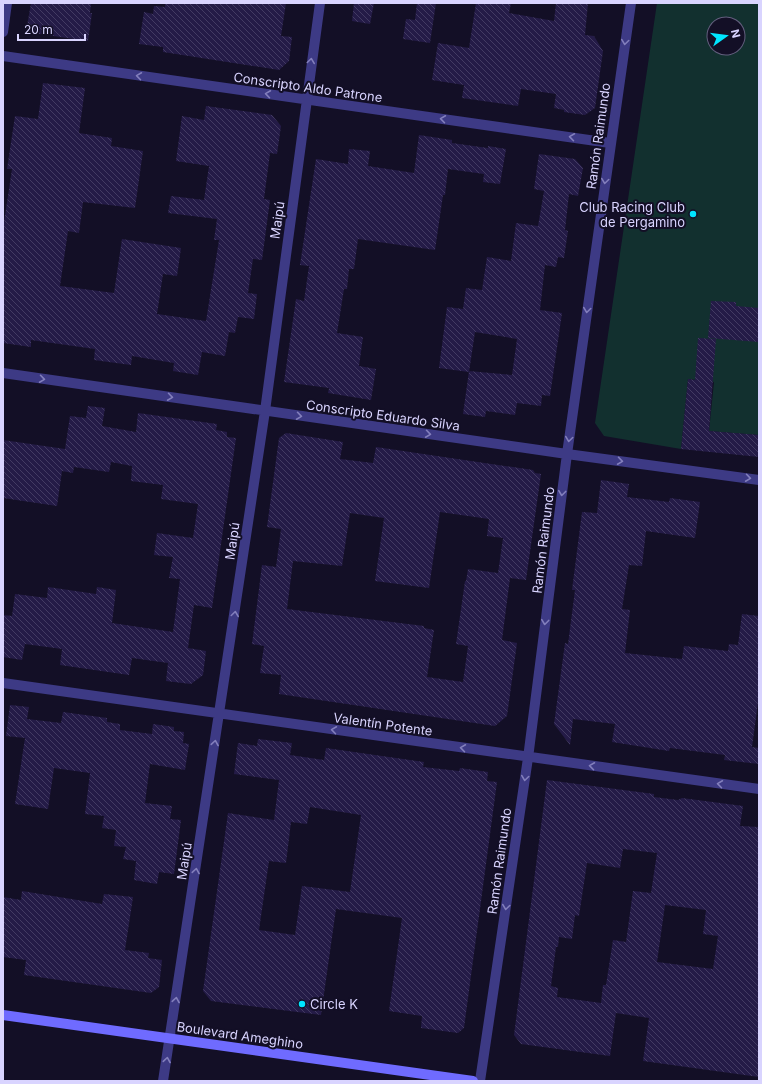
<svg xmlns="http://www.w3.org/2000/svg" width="762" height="1084" viewBox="0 0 762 1084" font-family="Inter,sans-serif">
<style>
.park{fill:#12302f;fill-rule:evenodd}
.building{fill:url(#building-back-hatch);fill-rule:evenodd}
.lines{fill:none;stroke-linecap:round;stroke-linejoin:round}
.street{stroke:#3d3a85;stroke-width:10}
.secondary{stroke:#6f6bff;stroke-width:10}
.oneway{stroke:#837fbc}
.poi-dot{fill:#00e5ff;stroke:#130f26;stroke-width:1.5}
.labels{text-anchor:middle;stroke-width:4;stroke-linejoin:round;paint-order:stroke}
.street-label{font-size:13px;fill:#d9d4ff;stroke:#130f26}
.poi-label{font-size:13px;fill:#d9d4ff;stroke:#130f26;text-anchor:end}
</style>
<defs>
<pattern id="building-back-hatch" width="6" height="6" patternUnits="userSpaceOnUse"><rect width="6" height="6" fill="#241b47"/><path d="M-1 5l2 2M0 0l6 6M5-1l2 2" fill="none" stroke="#433b63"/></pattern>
</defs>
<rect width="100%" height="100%" fill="#130f26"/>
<!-- park -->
<path class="park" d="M 657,3 L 759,3 L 759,435 L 709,431 L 714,382 L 688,379 L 681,449 L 604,436 L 595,423 ZM 714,24 L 738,24 L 738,48 L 714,48 Z"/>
<!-- building -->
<path class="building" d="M 31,3 L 91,3 L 90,13 L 92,13 L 88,41 L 26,32 Z
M 165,3 L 286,3 L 281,36 L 292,37 L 289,61 L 279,70 L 163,52 L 163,47 L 139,44 L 144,12 L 153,14 L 154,6 L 165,7 Z
M 354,3 L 374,3 L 370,24 L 352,21 Z
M 417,3 L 436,3 L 430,43 L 403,39 L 406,19 L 415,20 Z
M 476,3 L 511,3 L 509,13 L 554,21 L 556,3 L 588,3 L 585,35 L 594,36 L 603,51 L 595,108 L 585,115 L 564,112 L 564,110 L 554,108 L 556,94 L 521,89 L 518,106 L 462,98 L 464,85 L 432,80 L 438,43 L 469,48 Z
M 43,83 L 85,88 L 79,133 L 112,138 L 111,146 L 143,151 L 135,208 L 83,202 L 79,233 L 68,231 L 60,286 L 114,293 L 122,239 L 181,248 L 177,276 L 163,274 L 157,314 L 206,321 L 219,240 L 214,240 L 217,219 L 168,213 L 171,196 L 204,200 L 209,166 L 176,161 L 182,116 L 204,120 L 206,106 L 272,115 L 281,126 L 277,154 L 270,153 L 264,199 L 270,200 L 262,260 L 253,259 L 248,293 L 257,294 L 254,319 L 238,317 L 235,333 L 229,332 L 225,356 L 202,352 L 198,375 L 173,371 L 174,363 L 132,356 L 131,365 L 94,360 L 95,349 L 31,340 L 31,347 L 3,343 L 3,229 L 12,169 L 7,169 L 15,116 L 38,119 Z
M 419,135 L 452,140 L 452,143 L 488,148 L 488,146 L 506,149 L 500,184 L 483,182 L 484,174 L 448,169 L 445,195 L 443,195 L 435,250 L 358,239 L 354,269 L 349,269 L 347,289 L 344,289 L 337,333 L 363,337 L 359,366 L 376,369 L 371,400 L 328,393 L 329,388 L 284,382 L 296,299 L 304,301 L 309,266 L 300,265 L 316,159 L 348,164 L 349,149 L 370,151 L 368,166 L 414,173 Z
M 539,154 L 575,159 L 583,168 L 578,196 L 569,194 L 565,230 L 568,231 L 564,258 L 558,257 L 556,267 L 545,265 L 540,310 L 562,313 L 550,396 L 542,395 L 541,406 L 517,403 L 515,415 L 486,411 L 485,417 L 463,414 L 469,371 L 512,375 L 517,339 L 475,332 L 469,372 L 439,368 L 447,307 L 463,309 L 466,288 L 482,290 L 487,257 L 511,261 L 516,223 L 538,226 L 544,191 L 534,189 Z
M 711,301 L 736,302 L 736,306 L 759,308 L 759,342 L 708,338 Z
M 698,338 L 716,339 L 709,431 L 759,435 L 759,457 L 681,449 L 688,379 L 695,380 Z
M 88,406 L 105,408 L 102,426 L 136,432 L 138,413 L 217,424 L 216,430 L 227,432 L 227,437 L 236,438 L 212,608 L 194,605 L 188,648 L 206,651 L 203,675 L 191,684 L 166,681 L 168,663 L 132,658 L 129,675 L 60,665 L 62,649 L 25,644 L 22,660 L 3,657 L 3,615 L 12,616 L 15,594 L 47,598 L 48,587 L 96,594 L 97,587 L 116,590 L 112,623 L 173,632 L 180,579 L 169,578 L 173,557 L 154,555 L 157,533 L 193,538 L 198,504 L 161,499 L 163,485 L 131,481 L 132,466 L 111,462 L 109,472 L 74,467 L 73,473 L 62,471 L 57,506 L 3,498 L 3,440 L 65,449 L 70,416 L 86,418 Z
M 286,433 L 343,442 L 340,459 L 373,463 L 376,447 L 533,470 L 535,473 L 541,474 L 526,580 L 510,578 L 502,640 L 517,643 L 507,716 L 495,726 L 279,694 L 281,675 L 260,673 L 264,646 L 252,644 L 262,565 L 276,567 L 281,529 L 267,527 L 279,438 ZM 440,512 L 489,519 L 487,536 L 503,538 L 498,573 L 468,569 L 466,581 L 465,581 L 456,644 L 468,646 L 463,682 L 427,677 L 434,630 L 424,628 L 424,626 L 287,609 L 293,561 L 342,566 L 350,513 L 384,518 L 375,581 L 429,588 Z
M 601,480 L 629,484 L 627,497 L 669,502 L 670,498 L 700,502 L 695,538 L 646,531 L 642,566 L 629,565 L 622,609 L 630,610 L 625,653 L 682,659 L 684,646 L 728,651 L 729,644 L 738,645 L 742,614 L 759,616 L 759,695 L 752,747 L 759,748 L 759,764 L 724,760 L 725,755 L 670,748 L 669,751 L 612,742 L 615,724 L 573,719 L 570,745 L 554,724 L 565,643 L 568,644 L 575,590 L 572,590 L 582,512 L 597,513 Z
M 10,705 L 29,707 L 27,719 L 61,723 L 63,712 L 107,718 L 107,722 L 120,724 L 120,730 L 152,734 L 153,724 L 174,727 L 174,731 L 184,732 L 183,743 L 189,744 L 185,770 L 150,764 L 145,803 L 172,806 L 170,819 L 181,820 L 174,874 L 159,872 L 157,884 L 134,880 L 136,861 L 123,859 L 126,847 L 114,846 L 116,830 L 102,828 L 104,816 L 85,814 L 90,773 L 54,768 L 48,809 L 15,804 L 25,738 L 6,736 Z
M 258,739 L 292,743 L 290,755 L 324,760 L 326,748 L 424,762 L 423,767 L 459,771 L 460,768 L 488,772 L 487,781 L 497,782 L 464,1028 L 458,1033 L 421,1028 L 422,1016 L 389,1011 L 402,918 L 336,909 L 321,1015 L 211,1001 L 203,991 L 228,813 L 274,820 L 279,780 L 234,774 L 238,743 L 257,746 ZM 310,807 L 361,815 L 350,892 L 302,886 L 295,935 L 259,930 L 269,861 L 286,863 L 291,822 L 307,824 Z
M 547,780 L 654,794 L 654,797 L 678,800 L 682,798 L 743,806 L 740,826 L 759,827 L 759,1077 L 643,1061 L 649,1018 L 616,1013 L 610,1056 L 521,1044 L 514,1035 ZM 623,849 L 657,853 L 651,893 L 633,891 L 626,942 L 613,940 L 606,985 L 603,985 L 601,1003 L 557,997 L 558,988 L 551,986 L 556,947 L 558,947 L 559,937 L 572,939 L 575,915 L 579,916 L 587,863 L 620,868 ZM 665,905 L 706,910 L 703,934 L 718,936 L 713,969 L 657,962 Z
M 22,891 L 102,904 L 104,894 L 133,897 L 125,950 L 149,953 L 148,958 L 162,960 L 159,987 L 151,993 L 24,975 L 26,960 L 3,957 L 3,897 L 21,900 Z"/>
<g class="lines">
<!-- street -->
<path class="street" d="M 3,32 L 7,3
M 3,56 L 610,143
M 3,373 L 567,454 L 759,480
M 3,683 L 759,789
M 163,1081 L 265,411 L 320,3
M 480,1081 L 528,758 L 567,454 L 631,3"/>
<!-- secondary -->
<path class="secondary" d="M 3,1015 L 473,1081"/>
</g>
<!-- one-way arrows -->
<defs><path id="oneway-chevron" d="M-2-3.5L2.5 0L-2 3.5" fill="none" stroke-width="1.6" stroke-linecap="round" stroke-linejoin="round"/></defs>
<g class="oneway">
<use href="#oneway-chevron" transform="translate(625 42) rotate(98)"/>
<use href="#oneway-chevron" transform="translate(311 61) rotate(-82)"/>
<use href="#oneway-chevron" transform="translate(139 76) rotate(-172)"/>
<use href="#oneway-chevron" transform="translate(268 94) rotate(-172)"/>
<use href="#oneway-chevron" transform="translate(443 119) rotate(-172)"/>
<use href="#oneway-chevron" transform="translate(572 137) rotate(-172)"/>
<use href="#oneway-chevron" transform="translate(605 181) rotate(98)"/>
<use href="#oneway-chevron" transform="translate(587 310) rotate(98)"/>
<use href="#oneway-chevron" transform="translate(42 379) rotate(8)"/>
<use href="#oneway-chevron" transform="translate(170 397) rotate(8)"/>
<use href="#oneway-chevron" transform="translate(299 416) rotate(8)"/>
<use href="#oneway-chevron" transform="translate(428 434) rotate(8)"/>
<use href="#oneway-chevron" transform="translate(569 439) rotate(98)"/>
<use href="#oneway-chevron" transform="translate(620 461) rotate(8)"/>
<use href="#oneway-chevron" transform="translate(748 478) rotate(8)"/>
<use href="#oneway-chevron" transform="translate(562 493) rotate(97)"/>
<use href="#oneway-chevron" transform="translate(235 614) rotate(-82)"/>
<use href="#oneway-chevron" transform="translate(545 622) rotate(97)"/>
<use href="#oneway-chevron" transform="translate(334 730) rotate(-172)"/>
<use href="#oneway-chevron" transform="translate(215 743) rotate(-81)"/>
<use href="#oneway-chevron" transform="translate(463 748) rotate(-172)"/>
<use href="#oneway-chevron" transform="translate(592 766) rotate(-172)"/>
<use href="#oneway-chevron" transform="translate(525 778) rotate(98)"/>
<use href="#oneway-chevron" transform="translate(720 784) rotate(-172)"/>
<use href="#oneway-chevron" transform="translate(196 871) rotate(-81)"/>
<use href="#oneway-chevron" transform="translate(506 907) rotate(98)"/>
<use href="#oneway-chevron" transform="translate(176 1000) rotate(-81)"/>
<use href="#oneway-chevron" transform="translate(167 1060) rotate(-81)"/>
</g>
<!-- markers -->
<g class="poi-dot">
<circle cx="693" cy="214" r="4"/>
<circle cx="302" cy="1004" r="4"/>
</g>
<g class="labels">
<!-- street labels -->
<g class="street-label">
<text transform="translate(308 87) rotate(8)" y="5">Conscripto Aldo Patrone</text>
<text transform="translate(598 136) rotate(-82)" y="5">Ramón Raimundo</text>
<text transform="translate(277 220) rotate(-82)" y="5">Maipú</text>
<text transform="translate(383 415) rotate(8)" y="5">Conscripto Eduardo Silva</text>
<text transform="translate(543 540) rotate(-83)" y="5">Ramón Raimundo</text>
<text transform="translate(232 541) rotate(-82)" y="5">Maipú</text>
<text transform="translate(383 724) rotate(8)" y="5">Valentín Potente</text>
<text transform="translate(184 861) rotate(-81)" y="5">Maipú</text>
<text transform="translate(499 861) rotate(-82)" y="5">Ramón Raimundo</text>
<text transform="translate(240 1035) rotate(8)" y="5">Boulevard Ameghino</text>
</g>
<!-- poi labels -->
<g class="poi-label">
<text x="685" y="212">Club Racing Club<tspan x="685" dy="15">de Pergamino</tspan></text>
<text x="310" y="1009" text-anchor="start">Circle K</text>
</g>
</g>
<!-- border -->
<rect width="762" height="1084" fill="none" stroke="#d9d4ff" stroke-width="8"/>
<!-- north arrow -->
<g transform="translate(726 36) rotate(76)"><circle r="19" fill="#130f26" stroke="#625e7d"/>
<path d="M0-3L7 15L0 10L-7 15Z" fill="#00e5ff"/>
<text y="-6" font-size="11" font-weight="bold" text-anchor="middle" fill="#d9d4ff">N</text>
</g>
<!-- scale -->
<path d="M18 34v6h67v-6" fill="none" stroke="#d9d4ff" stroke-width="2"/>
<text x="24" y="34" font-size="12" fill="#d9d4ff" stroke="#130f26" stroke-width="3" paint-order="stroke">20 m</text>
</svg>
